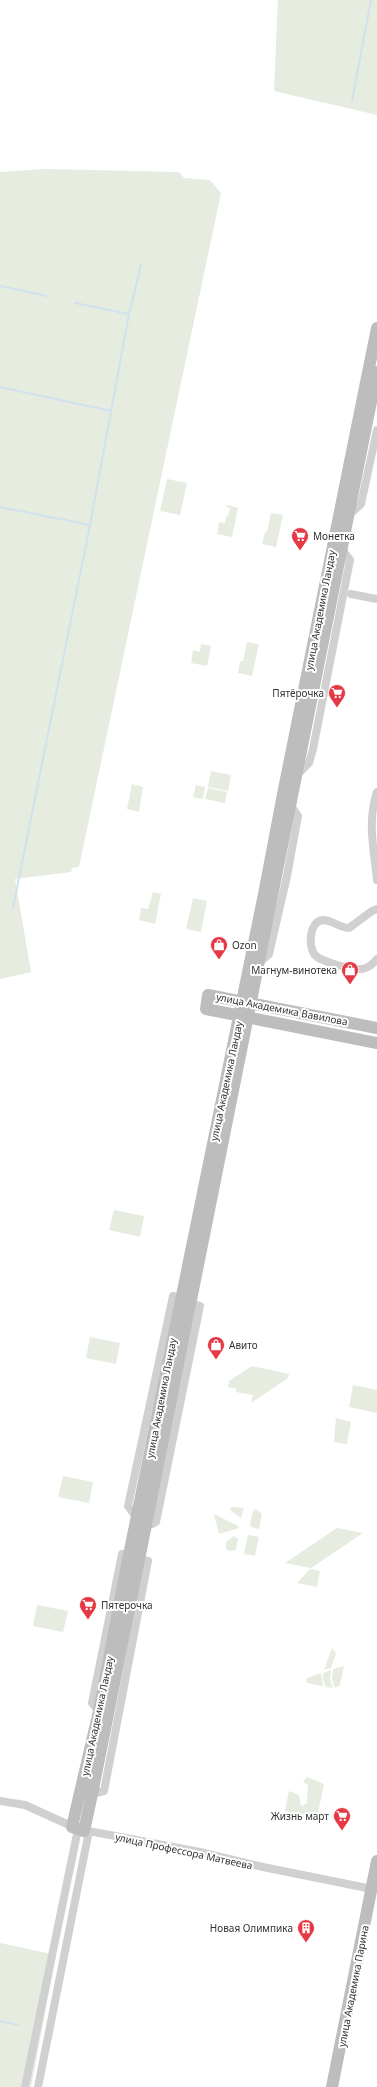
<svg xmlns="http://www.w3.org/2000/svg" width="377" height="2087" viewBox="0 0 377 2087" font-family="'Noto Sans',sans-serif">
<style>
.green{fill:#e6ecdf}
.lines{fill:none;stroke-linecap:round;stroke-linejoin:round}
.stream{stroke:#cfe2ee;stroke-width:2}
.street{stroke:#d0d0d0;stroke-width:8}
.secondary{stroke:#bdbdbd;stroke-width:12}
.labels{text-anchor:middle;stroke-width:4;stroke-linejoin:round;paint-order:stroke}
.poi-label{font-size:10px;fill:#333;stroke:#fff;text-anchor:start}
.street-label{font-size:10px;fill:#333;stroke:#fff}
</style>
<rect width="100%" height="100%" fill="#fff"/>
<!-- green -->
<path class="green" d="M 278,0 L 377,0 L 377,115 L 274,91 Z
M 44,169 L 179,172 L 184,178 L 210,180 L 221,193 L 79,867 L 72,868 L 71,872 L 15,879 L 31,972 L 0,979 L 0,172 Z
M 167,479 L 187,483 L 180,515 L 160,511 Z
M 227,505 L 238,508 L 232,537 L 217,534 L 219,522 L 225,523 L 226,516 L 228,516 L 230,508 L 226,507 Z
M 271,513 L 283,515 L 276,547 L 262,544 L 265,532 L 267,532 Z
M 247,642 L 259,644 L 252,676 L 238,673 L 240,661 L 243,661 Z
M 201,644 L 211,646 L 207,666 L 191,663 L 193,650 L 200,652 Z
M 211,771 L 231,775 L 228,791 L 208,787 Z
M 132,784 L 143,787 L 139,812 L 127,809 Z
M 196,785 L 205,787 L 203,799 L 193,797 Z
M 208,788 L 227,792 L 225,803 L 205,799 Z
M 153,892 L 161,894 L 155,924 L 139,920 L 141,908 L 148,909 Z
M 193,898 L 207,901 L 201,932 L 186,929 Z
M 114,1210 L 144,1216 L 140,1237 L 109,1230 Z
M 90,1337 L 120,1343 L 116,1364 L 86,1358 Z
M 252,1366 L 289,1374 L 288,1378 L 251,1403 L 253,1395 L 236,1392 L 237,1389 L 228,1387 L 229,1381 Z
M 353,1385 L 377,1390 L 377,1413 L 349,1407 Z
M 336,1418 L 351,1422 L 347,1444 L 334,1442 Z
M 63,1476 L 93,1482 L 89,1503 L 58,1497 Z
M 233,1507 L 244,1508 L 241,1518 L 231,1511 L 230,1508 Z
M 256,1509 L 262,1514 L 259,1529 L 251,1527 L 250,1524 L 253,1511 Z
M 214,1514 L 238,1526 L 239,1528 L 219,1534 Z
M 337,1528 L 363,1533 L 311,1568 L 285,1563 Z
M 248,1535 L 259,1537 L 255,1556 L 244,1554 Z
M 234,1536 L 238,1539 L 236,1550 L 229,1551 L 226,1549 L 226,1542 Z
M 310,1569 L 320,1571 L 317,1587 L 297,1583 Z
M 37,1605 L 68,1611 L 63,1632 L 33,1626 Z
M 332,1648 L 336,1654 L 331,1668 L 324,1670 Z
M 344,1666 L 340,1685 L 335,1688 L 332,1679 L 333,1669 Z
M 331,1670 L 330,1679 L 333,1688 L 326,1687 L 323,1679 L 323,1673 Z
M 321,1673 L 323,1686 L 306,1683 L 307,1678 Z
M 307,1777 L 324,1784 L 318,1813 L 311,1816 L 285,1811 L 289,1791 L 299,1795 L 301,1806 L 307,1803 L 308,1785 L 303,1782 Z
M 0,1943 L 56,1955 L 31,2087 L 0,2087 Z"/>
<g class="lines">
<!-- stream -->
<path class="stream" d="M 352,101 L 371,0
M 0,286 L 47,296
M 75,303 L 129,314
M 0,387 L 111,411
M 0,507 L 90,525
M 13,908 L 90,525 L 129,314 L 141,265
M 0,2021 L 18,2025"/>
<!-- street -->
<path class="street" d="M 348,516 L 361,504 L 377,430
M 351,594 L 377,599
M 296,776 L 309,763 L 313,749 L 350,560 L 341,548
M 377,792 C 367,821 374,850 377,880
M 377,909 L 372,911 L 349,928 C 340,928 332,920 323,920 C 309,921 308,947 315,955 C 321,962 353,970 362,969 C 369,968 373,964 377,959
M 259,963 L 269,954 L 287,876 L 298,816 L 290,804
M 137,1518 L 128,1506 L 173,1296 L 181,1297
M 145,1527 L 156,1522 L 200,1306 L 190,1303
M 99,1711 L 92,1703 L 122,1554 L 129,1555
M 92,1794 L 104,1791 L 148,1561 L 138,1559
M 0,1801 L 25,1805 L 78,1829 L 200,1852 L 263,1867 L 372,1889
M 25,2087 L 78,1829
M 38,2087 L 89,1831"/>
<!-- secondary -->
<path class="secondary" d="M 377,328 L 284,789 L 264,894 L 129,1555 L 99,1711 L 72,1827 L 84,1831 L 92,1794 L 377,372
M 377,1028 L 208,995 L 206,1009 L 377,1043
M 332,2087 L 377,1861"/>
</g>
<!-- icons -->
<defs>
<symbol id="supermarket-pin" viewBox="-11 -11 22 30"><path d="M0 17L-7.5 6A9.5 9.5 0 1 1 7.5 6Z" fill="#e63946" stroke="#fff"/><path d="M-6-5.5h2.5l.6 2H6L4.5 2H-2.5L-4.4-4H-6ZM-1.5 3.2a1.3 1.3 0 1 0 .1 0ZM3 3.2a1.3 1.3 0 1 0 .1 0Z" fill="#fff"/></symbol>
<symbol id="shop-pin" viewBox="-11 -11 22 30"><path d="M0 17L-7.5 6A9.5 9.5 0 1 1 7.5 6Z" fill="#e63946" stroke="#fff"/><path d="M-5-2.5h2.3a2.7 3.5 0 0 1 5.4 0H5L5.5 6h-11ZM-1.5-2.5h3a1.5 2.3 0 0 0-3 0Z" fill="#fff"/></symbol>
<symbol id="building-pin" viewBox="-11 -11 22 30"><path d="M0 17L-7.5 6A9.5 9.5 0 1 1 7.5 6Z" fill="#e63946" stroke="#fff"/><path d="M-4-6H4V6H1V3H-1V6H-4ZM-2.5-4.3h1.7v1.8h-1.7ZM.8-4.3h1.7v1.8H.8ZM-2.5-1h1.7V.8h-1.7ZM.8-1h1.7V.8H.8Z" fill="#fff"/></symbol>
</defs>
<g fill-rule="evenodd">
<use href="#supermarket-pin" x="290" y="526" width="20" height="27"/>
<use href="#supermarket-pin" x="327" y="683" width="20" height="27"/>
<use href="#shop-pin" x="209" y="935" width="20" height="27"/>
<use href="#shop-pin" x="340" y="960" width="20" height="27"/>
<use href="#shop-pin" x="206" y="1335" width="20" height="27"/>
<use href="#supermarket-pin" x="78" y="1595" width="20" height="27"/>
<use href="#supermarket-pin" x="332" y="1806" width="20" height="27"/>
<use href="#building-pin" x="296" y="1918" width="20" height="27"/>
</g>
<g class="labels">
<!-- poi labels -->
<g class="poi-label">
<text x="313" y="540">Монетка</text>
<text x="324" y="697" text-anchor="end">Пятёрочка</text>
<text x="232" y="949">Ozon</text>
<text x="337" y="974" text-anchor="end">Магнум-винотека</text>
<text x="229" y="1349">Авито</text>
<text x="101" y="1609">Пятерочка</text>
<text x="329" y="1820" text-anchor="end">Жизнь март</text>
<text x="293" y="1932" text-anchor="end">Новая Олимпика</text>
</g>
<!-- street labels -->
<g class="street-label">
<text transform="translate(320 610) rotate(-79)" y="4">улица Академика Ландау</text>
<text transform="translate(282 1009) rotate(11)" y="4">улица Академика Вавилова</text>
<text transform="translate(226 1081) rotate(-78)" y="4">улица Академика Ландау</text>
<text transform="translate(161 1398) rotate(-79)" y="4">улица Академика Ландау</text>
<text transform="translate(97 1716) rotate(-78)" y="4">улица Академика Ландау</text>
<text transform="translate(184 1851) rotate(12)" y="4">улица Профессора Матвеева</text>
<text transform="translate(353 1986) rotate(-79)" y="4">улица Академика Парина</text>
</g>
</g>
</svg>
